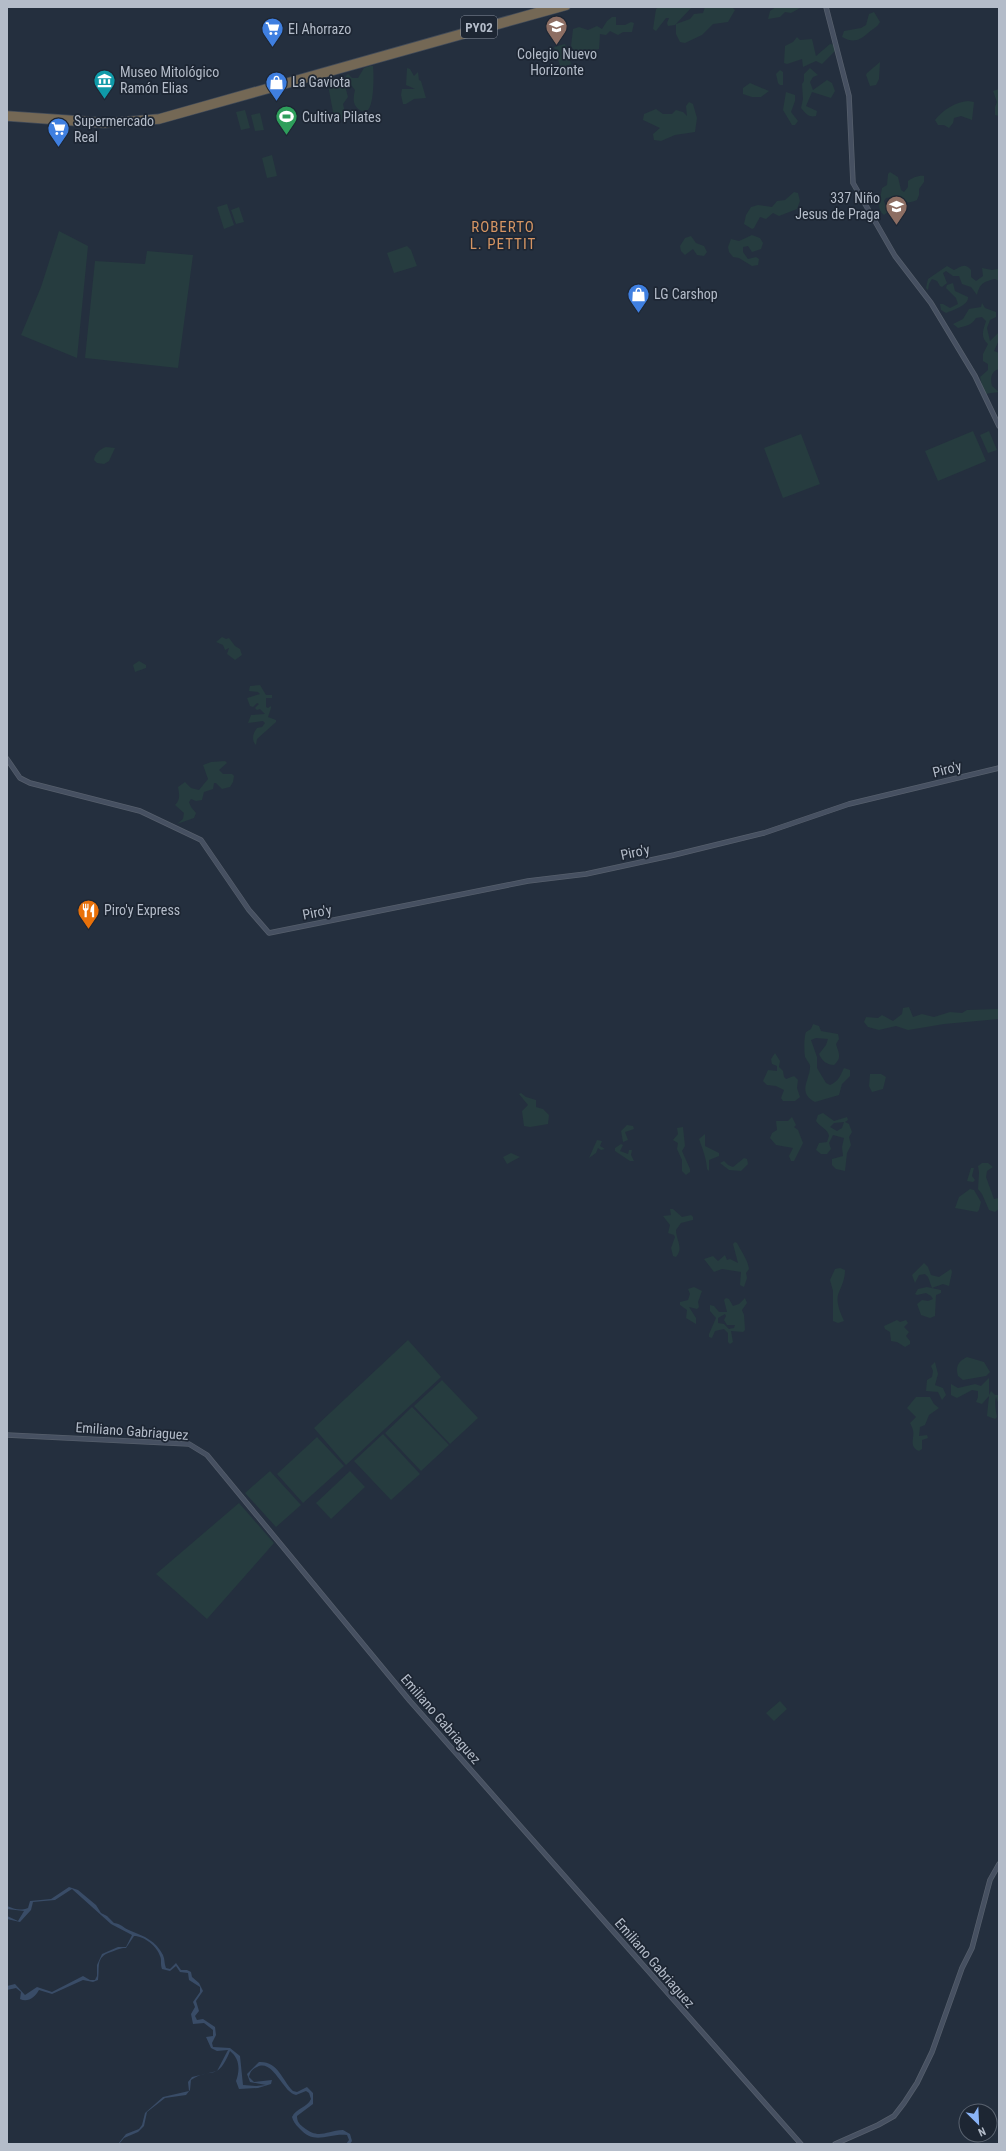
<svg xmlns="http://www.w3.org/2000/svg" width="1006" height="2151" viewBox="0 0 1006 2151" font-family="'Roboto Condensed',sans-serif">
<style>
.green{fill:#263c3f;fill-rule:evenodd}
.water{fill:#394c67}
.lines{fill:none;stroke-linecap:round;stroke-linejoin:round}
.secondary-casing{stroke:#565f6c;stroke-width:5.5}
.highway-casing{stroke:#434c59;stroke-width:7}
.secondary{stroke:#465061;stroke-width:4}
.highway{stroke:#746855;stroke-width:5.5}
.labels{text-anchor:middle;stroke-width:3.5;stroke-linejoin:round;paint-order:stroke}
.shield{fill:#1d2633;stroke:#878f9c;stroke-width:1}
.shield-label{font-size:13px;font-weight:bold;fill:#b4bcc9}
.poi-label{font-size:14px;fill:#b4bcc9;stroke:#1d2633;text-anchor:start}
.street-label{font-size:14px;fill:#b4bcc9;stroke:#1d2633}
.neighbourhood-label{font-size:15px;letter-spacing:1px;fill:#d59563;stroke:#1d2633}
</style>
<rect width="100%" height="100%" fill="#242f3e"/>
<!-- green -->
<path class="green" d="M 659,7 L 692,7 L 675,25 L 668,26 L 667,23 L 669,18 L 666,18 L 656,31 L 653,29 L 656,9 Z
M 705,7 L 732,7 L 735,10 L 728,22 L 713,24 L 702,35 L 685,43 L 680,42 L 676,34 L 676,24 L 690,19 L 694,14 L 703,13 Z
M 776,7 L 802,7 L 791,13 L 785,12 L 780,17 L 768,19 L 770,11 Z
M 874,12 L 880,22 C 877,28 872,29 868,33 C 859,41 853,43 842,37 L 844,31 L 861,28 L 866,25 L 869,14 Z
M 612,17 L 616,17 L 616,25 L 625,25 L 631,22 L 634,23 L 632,32 L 623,32 L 618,35 L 610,31 L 606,35 L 600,34 L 599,49 L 588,51 L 581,56 L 576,54 L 571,46 L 573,29 L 579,27 L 588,30 L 597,26 L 602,29 L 607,21 Z
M 797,37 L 800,40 L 812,39 L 816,56 L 830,44 L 835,45 L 836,50 L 822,64 L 816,61 L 803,67 L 802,59 L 787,64 L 784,63 L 785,46 L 793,42 Z
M 565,44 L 571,64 L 561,68 L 554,47 Z
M 880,62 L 879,79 L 876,85 L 870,86 L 866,75 L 867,73 Z
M 370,66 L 373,66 C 374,75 374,104 368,110 L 362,111 C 352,107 353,98 355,90 L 345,77 L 348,74 L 352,78 L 358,78 L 364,68 Z
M 407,68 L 410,69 L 414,76 L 418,72 L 419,80 L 421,81 L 426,98 L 414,99 L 406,104 L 403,104 L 401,95 L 402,89 L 415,89 L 406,85 Z
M 810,68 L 818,75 L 813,77 L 810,82 L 813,90 L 827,80 L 832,83 L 835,91 L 831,98 L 812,92 L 806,106 L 817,111 L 816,116 C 809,118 805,113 801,108 L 803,99 L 802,84 L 804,81 L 804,74 Z
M 780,70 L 783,72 L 783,85 L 780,85 L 778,83 L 776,74 Z
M 336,79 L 345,86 L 348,97 L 343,104 L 345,112 L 344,118 L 339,121 L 334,117 L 328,85 L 330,80 Z
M 750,83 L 769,91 L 761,97 L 752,97 L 743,94 L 743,88 Z
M 999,89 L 999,116 L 995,115 L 995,107 L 997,102 L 993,91 Z
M 786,92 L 795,95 L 795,101 L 791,112 L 798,121 L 795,125 L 792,125 L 783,110 Z
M 968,101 L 974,102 L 972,120 L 961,116 L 954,118 L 953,123 L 949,128 L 944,125 L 938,125 L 935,120 C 943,110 955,102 968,101 Z
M 689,102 L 693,104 L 697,118 L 695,132 L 675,135 L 661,141 L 654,140 L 653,134 L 660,128 L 643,120 L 644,114 L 656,109 L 663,114 L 672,114 L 676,110 L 683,112 L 687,116 L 686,106 Z
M 245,110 L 250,128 L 241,130 L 236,112 Z
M 260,113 L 264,130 L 255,131 L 251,115 Z
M 272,155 L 277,176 L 267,178 L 262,158 Z
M 890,172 L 898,177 L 901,190 L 904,192 L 908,187 L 908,181 C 912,178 919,175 924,176 L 924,182 L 919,189 L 919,195 L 917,200 C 907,204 900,204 892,197 L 886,198 L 884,201 L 888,212 L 884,215 C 875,208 881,197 882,188 L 887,185 L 888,174 Z
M 794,192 L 798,193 L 800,201 L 797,209 L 779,216 L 773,213 L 766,219 L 760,217 L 754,228 L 752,229 L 744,224 L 746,215 L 751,207 L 758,205 L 772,207 L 777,201 L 785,200 Z
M 227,204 L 234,225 L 224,229 L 217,207 Z
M 239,207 L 244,222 L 236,224 L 231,210 Z
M 59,231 L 88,246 L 77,358 L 21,335 L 41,287 Z
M 752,235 L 760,238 L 763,243 L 761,249 L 752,252 L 748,246 L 743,247 L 743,252 L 748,259 L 756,257 L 759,259 L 758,265 L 752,266 L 739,258 L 733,257 L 729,252 L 728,247 L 731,239 L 739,241 Z
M 691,236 L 696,243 L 704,246 L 707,252 L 704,256 L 697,255 L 693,249 L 685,255 L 681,251 L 680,246 L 685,238 Z
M 407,246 L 411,250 L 417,266 L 394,273 L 387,253 Z
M 147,251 L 193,255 L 178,368 L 85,358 L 95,261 L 145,264 Z
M 947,266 L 954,270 C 960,267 965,262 971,270 L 971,277 L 976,281 L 983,276 L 982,268 L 992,270 L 998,269 L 999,281 L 995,279 C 982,282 980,284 977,295 L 971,287 L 962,284 L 959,276 L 953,276 L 946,271 L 943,273 L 947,283 L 942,287 L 940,286 L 937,281 L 932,279 L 929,284 L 928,290 L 926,288 L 928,279 Z
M 953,283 L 955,291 L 968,297 C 969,305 953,310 946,313 L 941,310 L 940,304 L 943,304 L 950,308 L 958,304 L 956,298 L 946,288 L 947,285 Z
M 982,303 L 985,308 L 996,312 L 996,317 L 990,320 L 987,328 L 990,341 L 999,332 L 999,340 L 994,351 L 999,353 L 999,369 C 991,371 990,379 992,386 L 999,392 L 984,394 L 980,377 L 988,370 L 988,364 L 983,361 L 983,354 L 988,344 C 980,337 983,331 986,321 L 982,317 L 976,318 C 972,325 966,326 958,328 L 953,324 L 963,319 L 969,309 L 981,307 Z
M 973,431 L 986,461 L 938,481 L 925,451 Z
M 989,431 L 997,450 L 988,453 L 980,435 Z
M 801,434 L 820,484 L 783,498 L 764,448 Z
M 106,447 L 115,448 L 109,461 L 104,464 L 97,463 L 94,460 C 95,453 100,449 106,447 Z
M 222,637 L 226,639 L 229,638 L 235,646 L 240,649 L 242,655 L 235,660 L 227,654 L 229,648 L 225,650 L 223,645 L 216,642 Z
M 139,661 L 146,665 L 146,668 L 135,672 L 133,665 Z
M 260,685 L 266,695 L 272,695 L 272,698 L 266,698 L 266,707 L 268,708 L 271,706 L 271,708 L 268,717 L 276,720 L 276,722 L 257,739 L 256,745 C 251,740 253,733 257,728 L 262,727 L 265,723 L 263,721 L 248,723 L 251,715 L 265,714 L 260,709 L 257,710 L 255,708 L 259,704 L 257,703 L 253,707 L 250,706 L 247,698 L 260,694 L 258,692 L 249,691 L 250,686 Z
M 225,761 L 227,763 L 219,770 L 223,774 L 232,774 L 234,776 L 233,782 L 230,787 L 222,789 L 216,783 L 214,783 L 213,789 L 204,792 L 202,800 L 196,801 L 191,799 L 189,802 L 191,807 L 196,813 L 194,818 L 177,824 L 183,819 L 184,813 L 175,805 C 181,799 179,794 178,787 L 185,782 L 191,788 L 199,790 L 208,779 L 203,765 L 211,762 Z
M 909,1007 L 913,1017 L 922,1014 L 934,1017 L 950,1012 L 962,1013 L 967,1010 L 999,1009 L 999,1019 L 944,1024 L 908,1030 L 896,1026 L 879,1030 L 868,1027 L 864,1022 L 866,1017 L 878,1018 L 882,1015 L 893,1021 L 902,1014 L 903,1008 Z
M 813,1024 L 819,1026 L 821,1031 L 838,1034 L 839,1039 L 836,1044 C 839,1054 842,1058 834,1065 C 827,1065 822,1061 819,1054 L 826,1045 L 828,1039 L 816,1038 L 811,1040 L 817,1057 L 817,1068 L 826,1083 L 830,1085 C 839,1081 840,1076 844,1068 L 850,1070 L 850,1076 L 842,1084 L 839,1095 L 815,1102 C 796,1092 811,1079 810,1065 C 809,1063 806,1059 805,1057 C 804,1052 804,1036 806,1032 L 811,1029 Z
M 775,1053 L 780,1061 L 779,1067 L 783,1071 L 784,1077 L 786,1079 L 794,1076 L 798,1080 L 797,1088 L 800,1097 L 795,1101 L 783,1101 L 781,1098 L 784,1090 L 776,1086 L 767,1085 L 763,1081 L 768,1070 L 777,1071 L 777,1066 L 772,1064 L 771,1059 Z
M 870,1074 L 881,1074 L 886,1077 L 883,1089 L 872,1092 L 869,1086 Z
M 521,1093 L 526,1097 L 536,1100 L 536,1107 L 543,1109 L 549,1115 L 548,1124 L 530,1127 L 524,1126 L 522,1111 L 528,1105 L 519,1094 Z
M 823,1113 L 834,1121 L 847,1117 L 848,1120 L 845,1122 L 849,1124 L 852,1132 L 849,1137 L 851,1145 L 847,1153 L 845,1171 L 836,1169 L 832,1165 L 832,1159 L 843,1156 L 842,1147 L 844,1138 L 833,1135 L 829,1143 L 831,1149 L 827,1154 L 821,1154 L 816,1150 L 819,1143 L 827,1142 L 829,1136 C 828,1129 820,1127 816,1121 L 818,1115 ZM 844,1122 L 842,1128 L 837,1131 L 830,1127 L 834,1123 Z
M 792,1117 L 796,1125 L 794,1127 L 798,1130 L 803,1143 L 794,1161 L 791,1161 L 789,1156 L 793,1148 L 776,1145 L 770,1138 L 772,1133 L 777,1130 L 776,1121 L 788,1121 Z
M 627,1125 L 633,1126 L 634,1129 L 625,1132 L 628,1140 L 623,1142 L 621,1131 Z
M 683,1127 L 685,1146 L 682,1151 L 690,1169 L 690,1172 L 686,1175 L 682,1171 L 682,1160 L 677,1149 L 678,1143 L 673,1140 L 678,1134 L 677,1128 Z
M 705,1134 L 705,1146 L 719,1153 L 719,1156 L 709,1160 L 709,1171 L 707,1169 C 706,1157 703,1150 699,1139 Z
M 597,1140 L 602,1141 L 600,1146 L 605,1149 L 601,1150 L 598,1148 L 596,1153 L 589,1158 Z
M 621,1144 L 623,1145 L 620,1151 L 628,1154 L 629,1150 L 632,1150 L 631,1155 L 634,1161 L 630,1161 L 615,1151 L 615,1148 Z
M 511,1153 L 520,1157 L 507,1164 L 503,1157 Z
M 744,1158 L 747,1159 L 748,1164 L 741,1171 L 729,1170 L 720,1163 L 724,1161 L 728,1165 L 733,1167 Z
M 982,1163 L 988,1163 L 993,1167 L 987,1171 L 986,1177 L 994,1199 L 999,1198 L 999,1209 L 995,1212 L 989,1210 L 982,1194 L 978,1189 L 979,1172 L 978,1166 Z
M 971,1168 L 974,1168 L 972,1176 L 975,1180 L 973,1182 L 967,1181 Z
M 970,1189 L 974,1190 L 981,1202 L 979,1210 L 977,1212 L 955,1208 L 959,1197 Z
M 670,1209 L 673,1209 L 682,1217 L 691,1215 L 693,1217 L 693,1220 L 681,1223 L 676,1230 C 676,1240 684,1248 676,1257 L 673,1256 L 671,1248 L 675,1237 L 674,1235 L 668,1233 L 670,1225 L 663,1216 L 671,1215 Z
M 735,1242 L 737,1243 C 741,1251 748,1260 749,1269 L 746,1273 L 747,1278 L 744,1287 L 740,1285 L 741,1272 L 722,1269 L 714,1272 L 704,1259 L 713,1256 L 718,1261 L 725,1255 L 727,1260 L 730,1259 L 738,1263 L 733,1244 Z
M 924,1263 L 928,1267 L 931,1275 L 939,1277 L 951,1269 L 952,1272 L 949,1286 L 943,1284 L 932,1288 L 928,1277 L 925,1274 L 919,1275 L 915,1283 L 912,1275 Z
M 840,1268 L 845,1270 C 845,1279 842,1285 839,1292 C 835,1301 840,1312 844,1321 L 838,1323 L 833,1321 L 833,1291 L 830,1280 L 835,1269 Z
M 694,1287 L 702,1291 L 698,1302 L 699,1307 L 697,1309 L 689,1307 L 696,1318 L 696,1324 L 686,1318 L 687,1310 L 680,1305 L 680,1302 L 688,1300 L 690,1294 L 688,1289 Z
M 927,1287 L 941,1290 L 941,1293 L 936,1295 L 935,1316 L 930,1318 L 921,1315 L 917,1304 L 922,1300 L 928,1301 L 933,1299 L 931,1296 L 926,1293 L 917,1295 L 915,1294 L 918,1289 Z
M 726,1298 L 729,1299 L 733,1306 L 739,1304 L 745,1298 L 747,1303 L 742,1310 L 744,1315 L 745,1330 L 743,1332 L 731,1331 L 733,1342 L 730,1344 L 728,1342 L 728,1333 L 724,1329 L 715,1331 L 712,1338 L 709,1337 L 709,1334 L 716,1318 L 710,1311 L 710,1305 L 714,1306 L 719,1312 L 727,1312 L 724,1300 ZM 725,1314 L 726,1316 L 724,1320 L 727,1325 L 735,1325 L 734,1328 L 729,1329 L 724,1324 L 718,1323 L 718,1318 Z
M 897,1320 L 900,1322 L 906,1320 L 908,1323 L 904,1327 L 909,1332 L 906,1336 L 910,1341 L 910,1344 L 905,1347 L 897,1342 L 891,1341 L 890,1332 L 885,1329 L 884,1326 Z
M 408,1340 L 441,1377 L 346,1465 L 314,1428 Z
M 967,1357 L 984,1362 L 990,1372 L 986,1376 L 963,1380 L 958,1376 C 955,1366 959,1361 967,1357 Z
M 935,1362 L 938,1374 L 935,1385 L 943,1388 L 946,1395 L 942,1400 L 938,1392 L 926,1391 L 927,1380 L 932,1377 L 933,1371 L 931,1366 Z
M 989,1378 L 989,1395 L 991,1391 L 995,1395 L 999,1395 L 999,1405 L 996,1397 C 994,1403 996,1411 997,1417 L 995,1419 L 987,1416 L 989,1396 L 982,1404 L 976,1402 L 978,1397 L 978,1391 L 972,1390 L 957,1398 L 951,1395 L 951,1384 L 958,1388 L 975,1384 L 981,1386 Z
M 442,1380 L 478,1418 L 450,1444 L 414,1406 Z
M 916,1397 L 930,1397 L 934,1404 L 939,1408 L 929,1415 L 925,1425 L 920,1427 L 919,1436 L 927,1435 L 928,1438 L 922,1440 L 922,1449 L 919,1451 C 908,1446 915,1438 913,1430 C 912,1427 911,1425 910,1423 L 916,1417 L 907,1408 Z
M 412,1407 L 449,1445 L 421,1471 L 385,1433 Z
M 383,1434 L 420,1474 L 391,1500 L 354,1461 Z
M 317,1437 L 344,1466 L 303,1503 L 277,1474 Z
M 270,1471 L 301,1505 L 276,1527 L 245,1493 Z
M 350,1471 L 365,1487 L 331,1519 L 316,1503 Z
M 239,1503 L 274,1543 L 207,1619 L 156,1574 Z
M 780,1701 L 787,1709 L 774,1721 L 766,1713 Z"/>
<!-- water -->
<path class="water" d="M 69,1887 L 78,1890 L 96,1905 L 101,1913 L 107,1916 L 114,1923 C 122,1924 123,1928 131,1931 C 144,1936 156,1941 163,1955 C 165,1959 164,1964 166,1968 L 170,1969 L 176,1963 L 181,1970 L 187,1970 L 191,1972 L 192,1977 L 199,1983 L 203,1991 L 196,2001 L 199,2011 L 195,2016 L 197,2020 L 203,2019 L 215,2027 L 216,2035 L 212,2043 L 213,2047 L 230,2048 L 240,2056 L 243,2085 L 256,2086 L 266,2085 L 250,2082 L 247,2074 L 259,2062 C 278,2061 282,2080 293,2091 L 297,2092 L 307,2087 L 313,2093 L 313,2104 L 297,2116 C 297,2121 299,2124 303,2127 C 319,2140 325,2131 343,2130 L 350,2134 L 352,2141 L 350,2144 L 346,2144 L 349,2140 L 347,2135 C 327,2133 315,2146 299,2128 C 295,2124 293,2121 292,2117 C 296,2108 307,2108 311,2099 L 309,2093 L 306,2091 L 296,2095 C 283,2093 273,2058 257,2067 C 252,2069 250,2072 249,2077 L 254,2082 L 272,2080 L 271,2084 L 258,2088 L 239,2089 L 236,2081 C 240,2070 240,2059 230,2051 C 217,2083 212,2066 191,2080 L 190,2090 L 186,2095 L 165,2098 L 147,2112 L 144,2126 L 138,2132 L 124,2138 L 119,2144 L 118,2144 L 126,2134 L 139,2129 L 142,2125 L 145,2113 L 163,2097 L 189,2091 L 188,2082 L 192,2077 L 217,2071 L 228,2050 L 217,2051 L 211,2048 L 206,2037 L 213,2036 L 213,2030 L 204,2023 L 193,2024 L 191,2014 L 195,2007 L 193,2002 L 200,1992 L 200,1987 L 189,1980 L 188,1973 L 180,1972 L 176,1966 L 170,1971 L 162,1969 C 160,1964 162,1960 160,1956 C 157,1946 144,1936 134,1936 L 126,1948 C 120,1948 117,1950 111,1952 C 95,1957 100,1967 98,1980 L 93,1982 L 83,1980 L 52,1994 L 39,1990 C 35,1997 28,2003 20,1999 L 21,1992 L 16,1988 L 7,1990 L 7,1986 L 15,1984 L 25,1995 L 37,1987 L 52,1992 L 83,1976 L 90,1980 L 95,1980 L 97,1976 L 97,1965 L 102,1954 L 118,1947 L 126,1947 L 132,1935 L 111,1924 L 72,1889 L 55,1900 L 33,1902 L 31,1910 L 20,1922 L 7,1919 L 7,1916 L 18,1921 L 24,1911 L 7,1909 L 7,1906 C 14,1909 20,1911 28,1908 L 30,1901 L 51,1899 Z"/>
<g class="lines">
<defs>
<path id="secondary" d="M 826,7 L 849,96 L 853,183 L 895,256 L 931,303 L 975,376 L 999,426
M 7,759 L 20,778 L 30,783 L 140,811 L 201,840 L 249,910 L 269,933 L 528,881 L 586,874 L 674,855 L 764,833 L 849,804 L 999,768
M 7,1435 L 189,1444 L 207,1455 L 410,1701 L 801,2144
M 835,2144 L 878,2125 L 894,2116 L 904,2103 L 917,2083 L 932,2052 L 962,1968 L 972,1948 L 990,1880 L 999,1864"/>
<path id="highway" d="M 7,114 L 109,121 L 159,117 L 550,7
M 7,118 L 104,125 L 159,121 L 567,7"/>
</defs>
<!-- secondary casing -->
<use href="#secondary" class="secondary-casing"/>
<!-- highway casing -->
<use href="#highway" class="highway-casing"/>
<!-- secondary -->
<use href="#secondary" class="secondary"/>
<!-- highway -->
<use href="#highway" class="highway"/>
</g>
<!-- icons -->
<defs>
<symbol id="university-pin" viewBox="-11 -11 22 30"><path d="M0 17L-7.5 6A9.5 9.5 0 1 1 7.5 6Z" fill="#8d6e63" stroke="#1d2633"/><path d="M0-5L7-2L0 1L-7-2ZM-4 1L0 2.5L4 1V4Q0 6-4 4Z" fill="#fff"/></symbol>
<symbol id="supermarket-pin" viewBox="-11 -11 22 30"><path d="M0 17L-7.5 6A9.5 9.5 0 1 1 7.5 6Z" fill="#3f7fe0" stroke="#1d2633"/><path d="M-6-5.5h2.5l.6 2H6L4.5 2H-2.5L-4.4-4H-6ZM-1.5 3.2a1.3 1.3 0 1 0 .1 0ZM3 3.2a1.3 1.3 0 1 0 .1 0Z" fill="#fff"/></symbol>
<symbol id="museum-pin" viewBox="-11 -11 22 30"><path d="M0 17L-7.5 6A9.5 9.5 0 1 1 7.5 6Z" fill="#0f9aa8" stroke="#1d2633"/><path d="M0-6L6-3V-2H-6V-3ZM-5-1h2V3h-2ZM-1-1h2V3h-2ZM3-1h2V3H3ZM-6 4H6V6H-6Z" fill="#fff"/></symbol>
<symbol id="shop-pin" viewBox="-11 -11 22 30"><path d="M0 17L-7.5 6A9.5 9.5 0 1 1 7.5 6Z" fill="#3f7fe0" stroke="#1d2633"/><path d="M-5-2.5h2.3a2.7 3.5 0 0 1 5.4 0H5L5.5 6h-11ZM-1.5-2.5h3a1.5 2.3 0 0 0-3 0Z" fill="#fff"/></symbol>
<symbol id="stadium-pin" viewBox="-11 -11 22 30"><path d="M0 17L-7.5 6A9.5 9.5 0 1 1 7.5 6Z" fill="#2e9e5b" stroke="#1d2633"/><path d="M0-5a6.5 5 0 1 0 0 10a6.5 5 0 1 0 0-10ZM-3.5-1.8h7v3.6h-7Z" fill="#fff"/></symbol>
<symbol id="school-pin" viewBox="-11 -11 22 30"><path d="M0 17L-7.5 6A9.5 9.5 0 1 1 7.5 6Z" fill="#8d6e63" stroke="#1d2633"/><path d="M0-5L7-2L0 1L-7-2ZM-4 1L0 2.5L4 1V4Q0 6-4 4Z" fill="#fff"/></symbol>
<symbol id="restaurant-pin" viewBox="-11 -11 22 30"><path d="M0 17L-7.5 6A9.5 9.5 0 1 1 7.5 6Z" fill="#e8710a" stroke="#1d2633"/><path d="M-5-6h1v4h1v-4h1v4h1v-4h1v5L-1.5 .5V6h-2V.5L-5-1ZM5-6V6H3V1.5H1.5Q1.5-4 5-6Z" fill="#fff"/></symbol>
</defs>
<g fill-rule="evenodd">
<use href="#university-pin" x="544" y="14" width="25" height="34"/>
<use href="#supermarket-pin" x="260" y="16" width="25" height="34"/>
<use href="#museum-pin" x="92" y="68" width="25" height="34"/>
<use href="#shop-pin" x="264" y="70" width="25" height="34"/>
<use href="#stadium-pin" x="274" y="104" width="25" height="34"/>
<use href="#supermarket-pin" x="46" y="116" width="25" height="34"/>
<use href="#school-pin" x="884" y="194" width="25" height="34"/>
<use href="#shop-pin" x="626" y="282" width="25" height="34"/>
<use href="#restaurant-pin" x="76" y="898" width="25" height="34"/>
</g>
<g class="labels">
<!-- shield labels -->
<rect class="shield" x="461" y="16" width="36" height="22" rx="3"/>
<g class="shield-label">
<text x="479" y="32">PY02</text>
</g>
<!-- poi labels -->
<g class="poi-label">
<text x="288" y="34">El Ahorrazo</text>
<text x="557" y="59" text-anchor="middle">Colegio Nuevo<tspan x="557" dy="16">Horizonte</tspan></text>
<text x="120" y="77">Museo Mitológico<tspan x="120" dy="16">Ramón Elias</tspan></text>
<text x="292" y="87">La Gaviota</text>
<text x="302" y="122">Cultiva Pilates</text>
<text x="74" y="126">Supermercado<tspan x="74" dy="16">Real</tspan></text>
<text x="880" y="203" text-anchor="end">337 Niño<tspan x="880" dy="16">Jesus de Praga</tspan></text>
<text x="654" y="299">LG Carshop</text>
<text x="104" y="915">Piro'y Express</text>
</g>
<!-- street labels -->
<g class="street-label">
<text transform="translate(947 769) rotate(-14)" y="5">Piro'y</text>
<text transform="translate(635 852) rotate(-12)" y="5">Piro'y</text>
<text transform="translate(317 912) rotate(-11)" y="5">Piro'y</text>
<text transform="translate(132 1431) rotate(4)" y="5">Emiliano Gabriaguez</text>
<text transform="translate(441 1719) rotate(49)" y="5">Emiliano Gabriaguez</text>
<text transform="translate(655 1963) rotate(49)" y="5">Emiliano Gabriaguez</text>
</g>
<!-- neighbourhood labels -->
<g class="neighbourhood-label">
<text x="503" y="232">ROBERTO<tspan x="503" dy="17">L. PETTIT</tspan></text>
</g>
</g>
<!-- border -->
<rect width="1006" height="2151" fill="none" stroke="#b4bcc9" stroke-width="16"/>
<!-- north arrow -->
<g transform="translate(978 2123) rotate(156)"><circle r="19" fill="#1d2633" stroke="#59626f"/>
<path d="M0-3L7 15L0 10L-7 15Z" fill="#8ab4f8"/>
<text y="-6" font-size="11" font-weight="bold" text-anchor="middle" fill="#b4bcc9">N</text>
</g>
</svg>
